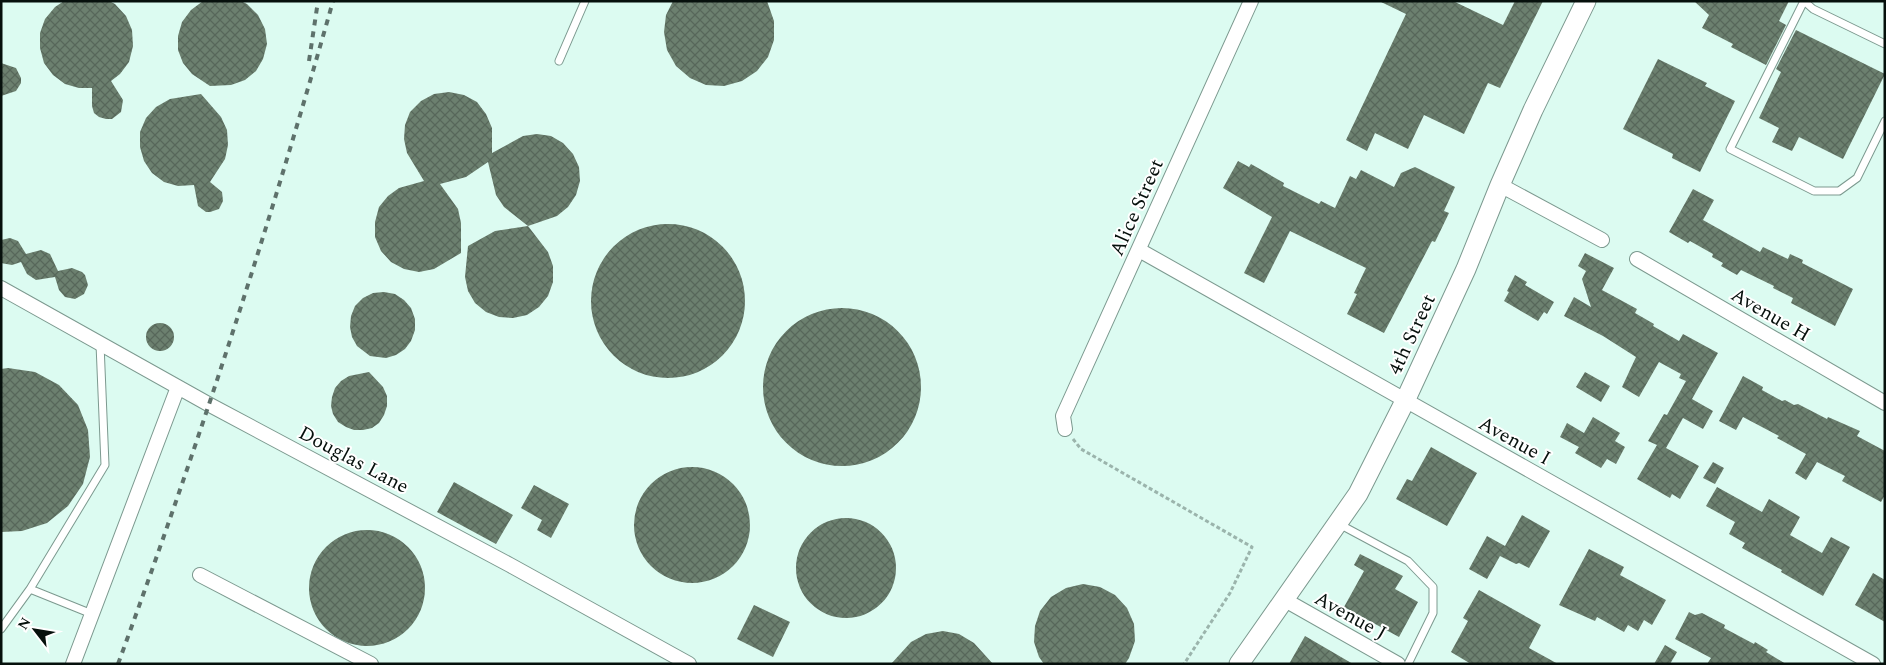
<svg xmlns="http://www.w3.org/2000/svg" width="1886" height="665" viewBox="0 0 1886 665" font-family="Spectral,serif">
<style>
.building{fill:url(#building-cross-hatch)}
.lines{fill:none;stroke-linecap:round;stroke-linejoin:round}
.lane-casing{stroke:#7c998f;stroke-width:9}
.street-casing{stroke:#7c998f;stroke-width:16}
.secondary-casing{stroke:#7c998f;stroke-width:21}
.path{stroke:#9bb4ac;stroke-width:3;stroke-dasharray:4 2.5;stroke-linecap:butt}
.lane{stroke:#fff;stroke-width:7}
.street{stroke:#fff;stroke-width:14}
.secondary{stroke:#fff;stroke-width:19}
.rail{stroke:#5e716b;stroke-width:4;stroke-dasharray:6 6;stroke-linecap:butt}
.labels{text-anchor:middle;stroke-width:4;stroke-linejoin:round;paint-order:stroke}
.street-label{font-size:20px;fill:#06100c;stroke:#fff}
</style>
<defs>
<pattern id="building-cross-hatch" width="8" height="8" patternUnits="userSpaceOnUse" patternTransform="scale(1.25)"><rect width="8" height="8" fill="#6c806f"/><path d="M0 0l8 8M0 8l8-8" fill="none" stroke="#57675a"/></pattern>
</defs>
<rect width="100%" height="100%" fill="#dcfbf1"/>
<!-- building -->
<path class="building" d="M 64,1 L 109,1 L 115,4 L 126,16 L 132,30 L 133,46 L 129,62 L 120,74 L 111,81 L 123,100 L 121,112 L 112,119 L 106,119 L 99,117 L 94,113 L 92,106 L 92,88 L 79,88 L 65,84 L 53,75 L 44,63 L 40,48 L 40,33 L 45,19 L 55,7 Z
M 203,1 L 241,1 L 247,4 L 258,15 L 265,29 L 267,44 L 263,59 L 256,71 L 245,80 L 231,85 L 210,86 L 192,74 L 183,63 L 178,50 L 178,36 L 182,22 L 191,10 Z
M 673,1 L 767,1 L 774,21 L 774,40 L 768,57 L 757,71 L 742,81 L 724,86 L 706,85 L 690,78 L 676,66 L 667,50 L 664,32 L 666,15 Z
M 1379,1 L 1453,1 L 1503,25 L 1515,1 L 1543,1 L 1500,88 L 1488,83 L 1464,134 L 1424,115 L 1408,149 L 1375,133 L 1367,151 L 1346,140 L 1406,14 Z
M 1694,1 L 1789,1 L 1779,21 L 1786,25 L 1766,65 L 1731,47 L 1733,44 L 1702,28 L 1709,15 Z
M 1796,30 L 1885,74 L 1843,159 L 1799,137 L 1792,151 L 1772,142 L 1779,128 L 1759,118 L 1781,72 L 1776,69 Z
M 1658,59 L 1707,83 L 1705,86 L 1735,101 L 1700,172 L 1672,158 L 1673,154 L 1623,129 Z
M 1,63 L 16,68 L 21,78 L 21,83 L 16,91 L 1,96 Z
M 449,92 L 464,95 L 477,102 L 486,114 L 492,128 L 492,153 L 523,136 L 537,134 L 551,136 L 563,143 L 573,154 L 579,167 L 580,181 L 576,195 L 568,207 L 557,216 L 528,226 L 504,207 L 496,195 L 488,162 L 466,177 L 440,184 L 458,209 L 461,223 L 461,253 L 434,269 L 419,272 L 404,269 L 391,262 L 381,251 L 375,237 L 375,222 L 379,207 L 388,196 L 399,188 L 424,181 L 407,153 L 404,139 L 405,125 L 410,112 L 421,101 L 434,94 Z
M 201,94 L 221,117 L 227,130 L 228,145 L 225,159 L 210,182 L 222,192 L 223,201 L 219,209 L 210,212 L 206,212 L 198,206 L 194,185 L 178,186 L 164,182 L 152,173 L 144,161 L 140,147 L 140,132 L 146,118 L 156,107 L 170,99 Z
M 1238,161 L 1249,167 L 1251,164 L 1284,183 L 1283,186 L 1319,204 L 1321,201 L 1335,208 L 1350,176 L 1356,179 L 1361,170 L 1394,187 L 1401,173 L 1415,167 L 1455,187 L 1444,211 L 1449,213 L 1435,242 L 1432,241 L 1384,333 L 1347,314 L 1357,294 L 1354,293 L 1366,268 L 1290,231 L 1264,283 L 1244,273 L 1272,217 L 1223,188 Z
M 1693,189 L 1714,200 L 1703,220 L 1760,252 L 1763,247 L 1788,259 L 1790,254 L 1803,260 L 1802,263 L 1853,289 L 1835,326 L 1791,303 L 1793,298 L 1773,288 L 1774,286 L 1741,270 L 1737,275 L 1721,266 L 1723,263 L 1712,257 L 1713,254 L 1690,241 L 1688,243 L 1669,232 Z
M591 301a77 77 0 1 1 154 0a77 77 0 1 1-154 0Z
M 528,226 L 548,252 L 553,266 L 553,282 L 548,296 L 539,307 L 527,315 L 513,318 L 499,317 L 486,312 L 475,303 L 468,291 L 465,277 L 468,246 L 495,231 Z
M 10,238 L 18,241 L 26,254 L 41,250 L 50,254 L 58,271 L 72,268 L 82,272 L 85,275 L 88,285 L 84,294 L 75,299 L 65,297 L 59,290 L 55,277 L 36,280 L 27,274 L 21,262 L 12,265 L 1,263 L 1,240 Z
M 1585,253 L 1614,268 L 1602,290 L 1637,309 L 1635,313 L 1654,324 L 1653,326 L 1679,341 L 1683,334 L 1718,353 L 1692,399 L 1713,411 L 1703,429 L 1683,418 L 1666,448 L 1699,466 L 1680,499 L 1672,494 L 1670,498 L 1637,479 L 1657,445 L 1648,441 L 1664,414 L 1667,415 L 1686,381 L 1679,378 L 1681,374 L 1659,362 L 1639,397 L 1622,387 L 1636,357 L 1603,336 L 1564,316 L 1574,297 L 1591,307 L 1582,279 L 1586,271 L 1578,266 Z
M 1515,275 L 1527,282 L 1525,285 L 1554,302 L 1547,314 L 1544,312 L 1538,321 L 1504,301 L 1509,292 L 1507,291 Z
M 384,292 L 395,294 L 404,300 L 411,308 L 415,319 L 415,330 L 411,341 L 405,349 L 396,355 L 386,358 L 370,356 L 357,346 L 352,337 L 350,327 L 351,316 L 355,306 L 363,298 L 373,293 Z
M763 387a79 79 0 1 1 158 0a79 79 0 1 1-158 0Z
M146 337a14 14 0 1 1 28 0a14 14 0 1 1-28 0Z
M 8,368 L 35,372 L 59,385 L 78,405 L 88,430 L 90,457 L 83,484 L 68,506 L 47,523 L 22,531 L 1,532 L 1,369 Z
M 369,372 L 383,387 L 387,396 L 387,406 L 384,415 L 379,423 L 372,428 L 363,430 L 354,430 L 346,427 L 338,422 L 333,414 L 331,406 L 332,397 L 335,388 L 341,381 L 349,376 Z
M 1585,372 L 1610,386 L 1601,402 L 1576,387 Z
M 1743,376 L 1763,387 L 1762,390 L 1782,401 L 1785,400 L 1794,405 L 1798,404 L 1827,419 L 1828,417 L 1860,431 L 1857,436 L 1885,451 L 1885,495 L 1881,502 L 1842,481 L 1845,476 L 1817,462 L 1806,480 L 1795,473 L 1806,454 L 1777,438 L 1779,436 L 1743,417 L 1736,430 L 1719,421 Z
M 1593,417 L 1620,433 L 1615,441 L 1625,447 L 1616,464 L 1607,459 L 1601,468 L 1575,453 L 1579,447 L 1560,437 L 1567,423 L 1584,433 Z
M 1431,447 L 1477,473 L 1447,526 L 1396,499 L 1407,479 L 1412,481 Z
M 1713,462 L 1724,468 L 1715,484 L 1703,478 Z
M634 525a58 58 0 1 1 116 0a58 58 0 1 1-116 0Z
M 454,482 L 513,515 L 496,544 L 437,512 Z
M 534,485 L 569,504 L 551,538 L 537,530 L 542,520 L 521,508 Z
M 1717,487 L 1762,512 L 1769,499 L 1800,517 L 1790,535 L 1822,553 L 1831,537 L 1850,547 L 1823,596 L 1781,572 L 1782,570 L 1742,548 L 1745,543 L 1729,534 L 1735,522 L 1706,506 Z
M 1522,515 L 1550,531 L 1529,568 L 1519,563 L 1516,564 L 1500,556 L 1487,579 L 1469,569 L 1487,536 L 1505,546 Z
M796 568a50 50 0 1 1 100 0a50 50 0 1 1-100 0Z
M309 588a58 58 0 1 1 116 0a58 58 0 1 1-116 0Z
M 1589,549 L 1624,567 L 1620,575 L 1666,600 L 1652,625 L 1644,620 L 1638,631 L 1628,625 L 1624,632 L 1597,617 L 1595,621 L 1559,605 Z
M 1360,554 L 1403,576 L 1395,589 L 1418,602 L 1399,637 L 1344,607 L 1364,571 L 1354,565 Z
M 1873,573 L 1885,580 L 1885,622 L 1855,605 Z
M 1083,584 L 1100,587 L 1115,595 L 1127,608 L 1134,624 L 1135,641 L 1129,658 L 1125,664 L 1044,664 L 1039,657 L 1034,642 L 1035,626 L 1040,611 L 1051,597 L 1066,588 Z
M 1479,590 L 1541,625 L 1529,648 L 1558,664 L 1471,664 L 1451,652 L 1468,621 L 1463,618 Z
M 754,605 L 790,622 L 773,657 L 737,639 Z
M 1689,612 L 1695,615 L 1702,613 L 1725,625 L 1724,628 L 1754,644 L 1755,642 L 1768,650 L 1766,652 L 1786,664 L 1707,664 L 1711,658 L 1675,639 Z
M 943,631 L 959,634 L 974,643 L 993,664 L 891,664 L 911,642 L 926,634 Z
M 1305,636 L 1353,664 L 1289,664 Z
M 1665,645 L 1677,652 L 1670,664 L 1654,664 Z"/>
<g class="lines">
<defs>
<path id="lane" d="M 1885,44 L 1813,9 L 1804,1 L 1730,149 L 1814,191 L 1839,191 L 1857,178 L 1885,121
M 559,61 L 585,1
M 1339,524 L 1408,561 L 1433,587 L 1433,613 L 1408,664
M 92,614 L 30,589 L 105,465 L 100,344
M 1,629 L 30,589"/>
<path id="street" d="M 1500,185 L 1602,240
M 1139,250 L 1873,664
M 1637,259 L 1885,403
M 1,288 L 210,405 L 510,565 L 689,664
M 1065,429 L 1063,416 L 1251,1
M 200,575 L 371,664
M 1285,600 L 1398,664
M 73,664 L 178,387"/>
<path id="secondary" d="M 1239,664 L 1358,494 L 1405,401 L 1466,269 L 1500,185 L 1533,110 L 1586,1"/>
</defs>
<!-- lane casing -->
<use href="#lane" class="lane-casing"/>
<!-- street casing -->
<use href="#street" class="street-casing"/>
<!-- secondary casing -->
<use href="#secondary" class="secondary-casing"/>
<!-- path -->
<path class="path" d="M 1073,439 L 1081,449 L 1252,547 L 1230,593 L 1184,664"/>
<!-- lane -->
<use href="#lane" class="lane"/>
<!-- street -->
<use href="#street" class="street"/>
<!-- secondary -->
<use href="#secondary" class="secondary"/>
<!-- rail -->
<path class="rail" d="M 309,61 L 318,1
M 118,664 C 198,446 270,225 333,1"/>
</g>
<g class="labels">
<!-- street labels -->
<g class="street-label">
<text transform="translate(1136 207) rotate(-66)" y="7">Alice Street</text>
<text transform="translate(1771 314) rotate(30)" y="7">Avenue H</text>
<text transform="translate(1411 334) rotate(-65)" y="7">4th Street</text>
<text transform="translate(1515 440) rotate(29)" y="7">Avenue I</text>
<text transform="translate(354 459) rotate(28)" y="7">Douglas Lane</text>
<text transform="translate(1351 615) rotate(29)" y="7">Avenue J</text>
</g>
</g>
<!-- border -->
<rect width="1886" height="665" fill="none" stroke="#06100c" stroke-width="5"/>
<!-- north arrow -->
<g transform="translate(35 630) rotate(301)" stroke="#ffffff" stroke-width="4" paint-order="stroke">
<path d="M0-4L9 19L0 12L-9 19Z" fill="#06100c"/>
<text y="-8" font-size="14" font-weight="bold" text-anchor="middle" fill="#06100c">N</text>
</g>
</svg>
